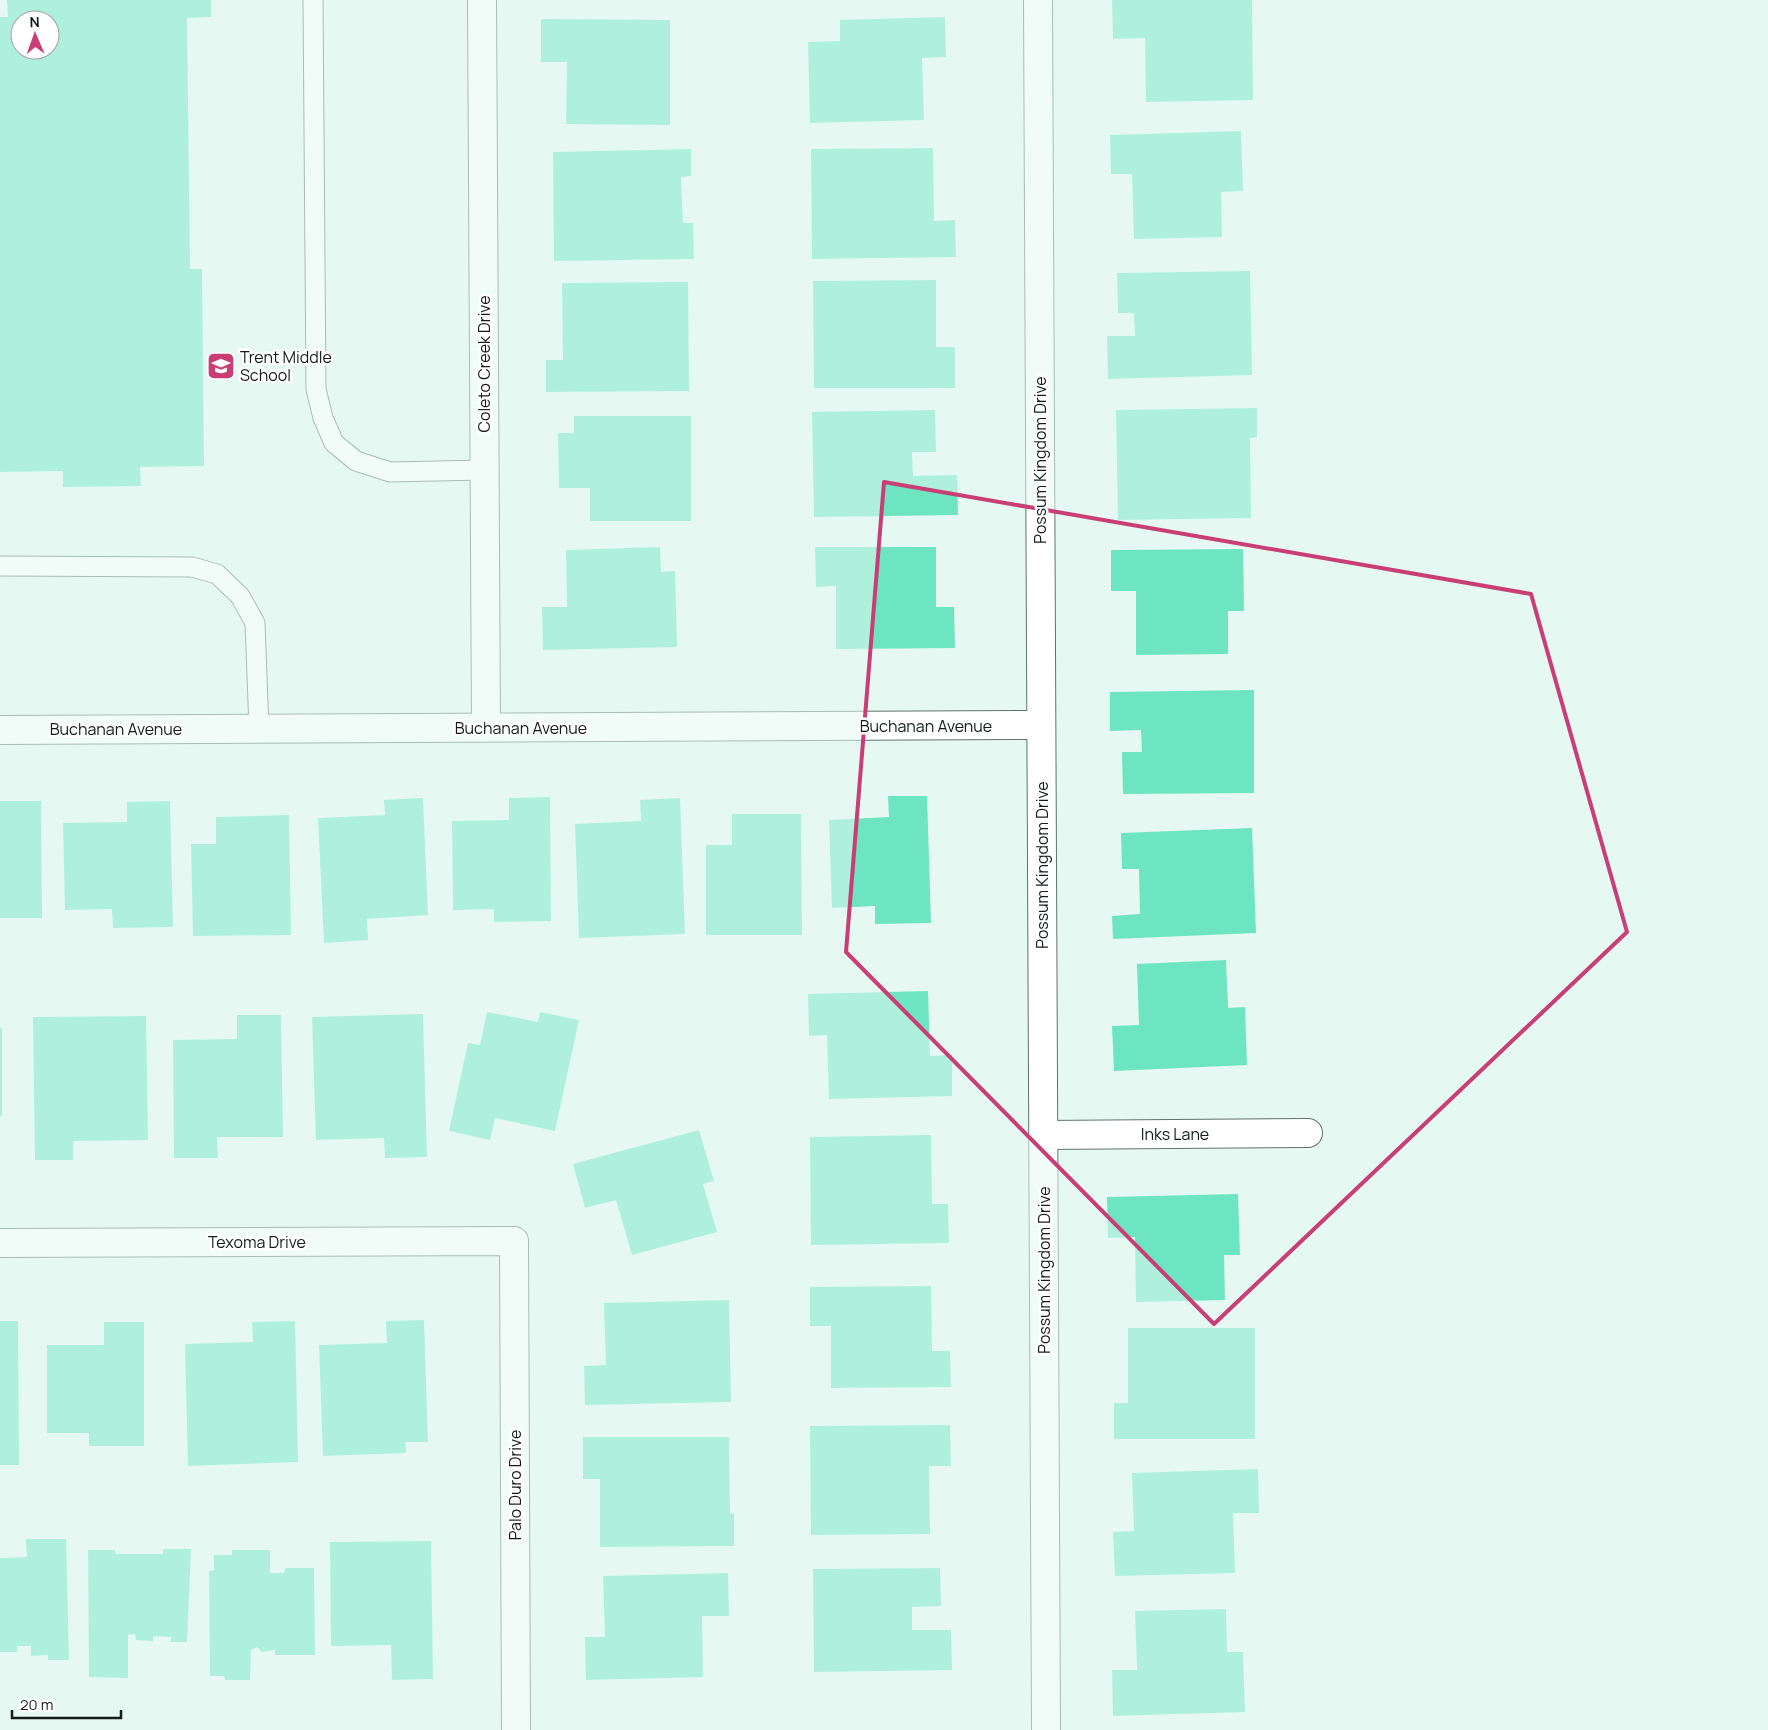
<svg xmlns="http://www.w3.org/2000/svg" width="1768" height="1730" viewBox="0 0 1768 1730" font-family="Manrope,sans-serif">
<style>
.building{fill:#6de5c1;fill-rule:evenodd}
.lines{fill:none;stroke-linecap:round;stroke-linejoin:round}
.lane-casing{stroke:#60726c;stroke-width:21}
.street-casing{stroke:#60726c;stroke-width:30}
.lane{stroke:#fff;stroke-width:19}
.street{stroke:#fff;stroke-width:28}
.marked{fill:none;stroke:#c93e74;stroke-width:4;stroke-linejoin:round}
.labels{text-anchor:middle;stroke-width:5;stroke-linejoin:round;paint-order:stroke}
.poi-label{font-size:16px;fill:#141b19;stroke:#fff;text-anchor:start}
.street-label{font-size:16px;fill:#141b19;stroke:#fff}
</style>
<rect width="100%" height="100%" fill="#e5f9f2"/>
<!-- building -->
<path class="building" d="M 7,0 L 211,0 L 211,17 L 187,18 L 190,269 L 202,269 L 204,466 L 140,467 L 141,486 L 63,487 L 63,471 L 0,472 L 0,17 L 8,17 ZM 20,20 L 50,20 L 50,50 L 20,50 Z
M 1112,0 L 1252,0 L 1253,100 L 1146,102 L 1145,38 L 1113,39 Z
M 945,17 L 946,57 L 922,58 L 924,120 L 810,123 L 808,42 L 840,41 L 840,20 Z
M 541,19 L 670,20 L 670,125 L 566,124 L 567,62 L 541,62 Z
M 1241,131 L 1243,191 L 1221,192 L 1222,237 L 1134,239 L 1132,174 L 1111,174 L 1110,135 Z
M 933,148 L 934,221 L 955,220 L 956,257 L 812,259 L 811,149 Z
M 691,149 L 691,176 L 681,177 L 683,223 L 693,223 L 694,259 L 554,261 L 553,152 Z
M 1250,271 L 1252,375 L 1108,379 L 1107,336 L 1135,336 L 1134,313 L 1118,313 L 1117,273 Z
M 936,280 L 936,347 L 955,347 L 955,388 L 814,388 L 813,281 Z
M 688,282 L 689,391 L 546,392 L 546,360 L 563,360 L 562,283 Z
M 1257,408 L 1257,437 L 1250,438 L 1251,518 L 1118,520 L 1116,410 Z
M 935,410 L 936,452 L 912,452 L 913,476 L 957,475 L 958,515 L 814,517 L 812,412 Z
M 574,416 L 691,416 L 691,521 L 590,521 L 590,488 L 559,488 L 558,433 L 574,433 Z
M 660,547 L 661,572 L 675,571 L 677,647 L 543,650 L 542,607 L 567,607 L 566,550 Z
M 815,547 L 936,547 L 936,607 L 954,607 L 955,648 L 836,649 L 836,586 L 816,587 Z
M 1243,549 L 1244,611 L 1228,611 L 1228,654 L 1136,655 L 1136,591 L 1111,591 L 1111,550 Z
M 1254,690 L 1254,793 L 1123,794 L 1122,752 L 1142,752 L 1141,730 L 1110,731 L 1110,692 Z
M 888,796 L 927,796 L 931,923 L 875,924 L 875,906 L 832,908 L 829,820 L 889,817 Z
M 550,797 L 551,921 L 494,922 L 494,909 L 453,910 L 452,821 L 509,820 L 509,798 Z
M 423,798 L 428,915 L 367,919 L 368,940 L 324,943 L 318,818 L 385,815 L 384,800 Z
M 680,798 L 685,934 L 579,938 L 575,824 L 641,821 L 640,800 Z
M 0,801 L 41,801 L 42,918 L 0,918 Z
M 170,801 L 173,927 L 113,928 L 112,909 L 65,910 L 63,823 L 127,822 L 127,802 Z
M 732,814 L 801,814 L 802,935 L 706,935 L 706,845 L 732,845 Z
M 289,815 L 291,935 L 193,936 L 191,844 L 216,844 L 216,817 Z
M 1252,828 L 1256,933 L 1113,939 L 1112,916 L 1140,914 L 1139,869 L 1122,869 L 1121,833 Z
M 1226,960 L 1228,1008 L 1245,1007 L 1247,1065 L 1114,1071 L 1112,1026 L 1139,1025 L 1137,964 Z
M 928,991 L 930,1056 L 952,1055 L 952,1096 L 829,1099 L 827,1035 L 809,1036 L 808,994 Z
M 487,1012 L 538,1022 L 540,1012 L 579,1020 L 555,1131 L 495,1118 L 490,1140 L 449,1131 L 468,1043 L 480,1045 Z
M 423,1014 L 427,1157 L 385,1158 L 384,1138 L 316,1140 L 312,1017 Z
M 237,1015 L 281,1015 L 283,1137 L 217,1137 L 218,1158 L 174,1158 L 173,1040 L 237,1039 Z
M 146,1016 L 148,1140 L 73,1141 L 73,1160 L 35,1160 L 33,1017 Z
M 0,1028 L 2,1028 L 2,1116 L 0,1116 Z
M 699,1130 L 714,1181 L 703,1184 L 717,1232 L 632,1255 L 616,1200 L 585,1208 L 573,1164 Z
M 931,1135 L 932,1204 L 948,1204 L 949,1243 L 811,1245 L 810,1137 Z
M 1238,1194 L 1240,1255 L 1224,1255 L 1225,1300 L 1136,1302 L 1135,1237 L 1108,1238 L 1107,1197 Z
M 931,1286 L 932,1351 L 950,1351 L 951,1387 L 831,1388 L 831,1326 L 810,1326 L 810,1287 Z
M 729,1300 L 731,1402 L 585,1405 L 584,1366 L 606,1365 L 604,1303 Z
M 424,1320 L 428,1442 L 405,1442 L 406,1453 L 323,1456 L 319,1345 L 387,1343 L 386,1321 Z
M 0,1321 L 18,1321 L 19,1465 L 0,1465 Z
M 295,1321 L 298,1462 L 188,1466 L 185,1344 L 253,1342 L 252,1322 Z
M 104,1322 L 144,1322 L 144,1446 L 89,1446 L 89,1433 L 47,1433 L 47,1345 L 104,1345 Z
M 1128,1328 L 1255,1328 L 1255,1439 L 1114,1439 L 1114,1403 L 1128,1403 Z
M 950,1425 L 951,1466 L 929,1466 L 930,1534 L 811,1535 L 810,1426 Z
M 583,1437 L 729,1437 L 730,1514 L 734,1513 L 734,1546 L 600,1547 L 600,1479 L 583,1479 Z
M 1258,1469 L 1259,1513 L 1233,1513 L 1235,1573 L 1115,1576 L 1113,1532 L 1134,1531 L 1132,1473 Z
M 26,1539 L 66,1539 L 69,1660 L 48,1660 L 48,1655 L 31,1656 L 31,1646 L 17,1646 L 17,1652 L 0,1652 L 0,1558 L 27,1557 Z
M 431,1541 L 433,1679 L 392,1680 L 391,1645 L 331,1646 L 330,1542 Z
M 163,1549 L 191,1549 L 187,1642 L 171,1642 L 171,1637 L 153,1636 L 153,1641 L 136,1640 L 135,1634 L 128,1635 L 128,1678 L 89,1677 L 88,1550 L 115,1550 L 116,1554 L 163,1554 Z
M 232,1550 L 270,1550 L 270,1573 L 284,1573 L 285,1568 L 314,1568 L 315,1655 L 275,1655 L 275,1650 L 262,1652 L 257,1647 L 251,1650 L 250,1680 L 225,1680 L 224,1676 L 210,1676 L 209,1571 L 214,1570 L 214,1555 L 232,1555 Z
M 940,1568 L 941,1606 L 912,1607 L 912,1630 L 951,1630 L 952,1670 L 814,1672 L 813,1569 Z
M 728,1573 L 729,1616 L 702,1616 L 703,1677 L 586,1680 L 585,1637 L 605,1637 L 603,1576 Z
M 1226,1609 L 1227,1652 L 1243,1652 L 1245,1712 L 1113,1716 L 1112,1670 L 1137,1670 L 1135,1611 Z"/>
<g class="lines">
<defs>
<path id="lane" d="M 313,0 L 316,389 L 323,418 L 334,443 L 356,461 L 390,472 L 484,470
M 0,566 L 192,567 L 217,574 L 240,596 L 255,623 L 259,729"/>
<path id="street" d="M 482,0 L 486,728
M 1038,0 L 1046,1730
M 0,730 L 1041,725
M 1043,1135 L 1308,1133
M 0,1243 L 514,1241 L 516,1730"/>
</defs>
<!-- lane casing -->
<use href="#lane" class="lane-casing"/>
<!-- street casing -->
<use href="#street" class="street-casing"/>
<!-- lane -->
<use href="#lane" class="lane"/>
<!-- street -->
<use href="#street" class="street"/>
</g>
<!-- marked area -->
<path d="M0 0H1768V1730H0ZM 884,482 L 1531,594 L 1627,932 L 1214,1324 L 846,952 Z" fill="#e5f9f2" fill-opacity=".55" fill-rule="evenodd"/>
<path class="marked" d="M 884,482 L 1531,594 L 1627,932 L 1214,1324 L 846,952 Z"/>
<!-- icons -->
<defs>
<symbol id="school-square" viewBox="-11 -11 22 22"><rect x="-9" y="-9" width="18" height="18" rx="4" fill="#c93e74" stroke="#fff"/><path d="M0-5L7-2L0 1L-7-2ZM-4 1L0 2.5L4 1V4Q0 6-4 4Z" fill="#fff"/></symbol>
</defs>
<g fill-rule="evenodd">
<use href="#school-square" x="205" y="350" width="32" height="32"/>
</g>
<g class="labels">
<!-- poi labels -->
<g class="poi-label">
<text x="240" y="363">Trent Middle<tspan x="240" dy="18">School</tspan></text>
</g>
<!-- street labels -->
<g class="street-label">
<text transform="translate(484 364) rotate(-90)" y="6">Coleto Creek Drive</text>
<text transform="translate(1040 460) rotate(-90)" y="6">Possum Kingdom Drive</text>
<text x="926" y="732">Buchanan Avenue</text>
<text x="521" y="734">Buchanan Avenue</text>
<text x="116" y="735">Buchanan Avenue</text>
<text transform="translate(1042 865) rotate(-90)" y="6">Possum Kingdom Drive</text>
<text x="1175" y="1140">Inks Lane</text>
<text x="257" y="1248">Texoma Drive</text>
<text transform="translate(1044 1270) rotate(-90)" y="6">Possum Kingdom Drive</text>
<text transform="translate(515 1485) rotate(-90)" y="6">Palo Duro Drive</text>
</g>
</g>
<!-- north arrow -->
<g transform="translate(35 35) rotate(358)"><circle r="24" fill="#ffffff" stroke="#a1a4a3"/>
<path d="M0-4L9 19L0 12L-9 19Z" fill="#c93e74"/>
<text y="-8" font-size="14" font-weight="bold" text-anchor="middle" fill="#141b19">N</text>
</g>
<!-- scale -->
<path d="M12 1710v8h109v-8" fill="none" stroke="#141b19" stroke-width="2.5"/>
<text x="20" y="1710" font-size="15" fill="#141b19" stroke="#ffffff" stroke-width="4" paint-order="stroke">20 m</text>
</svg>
